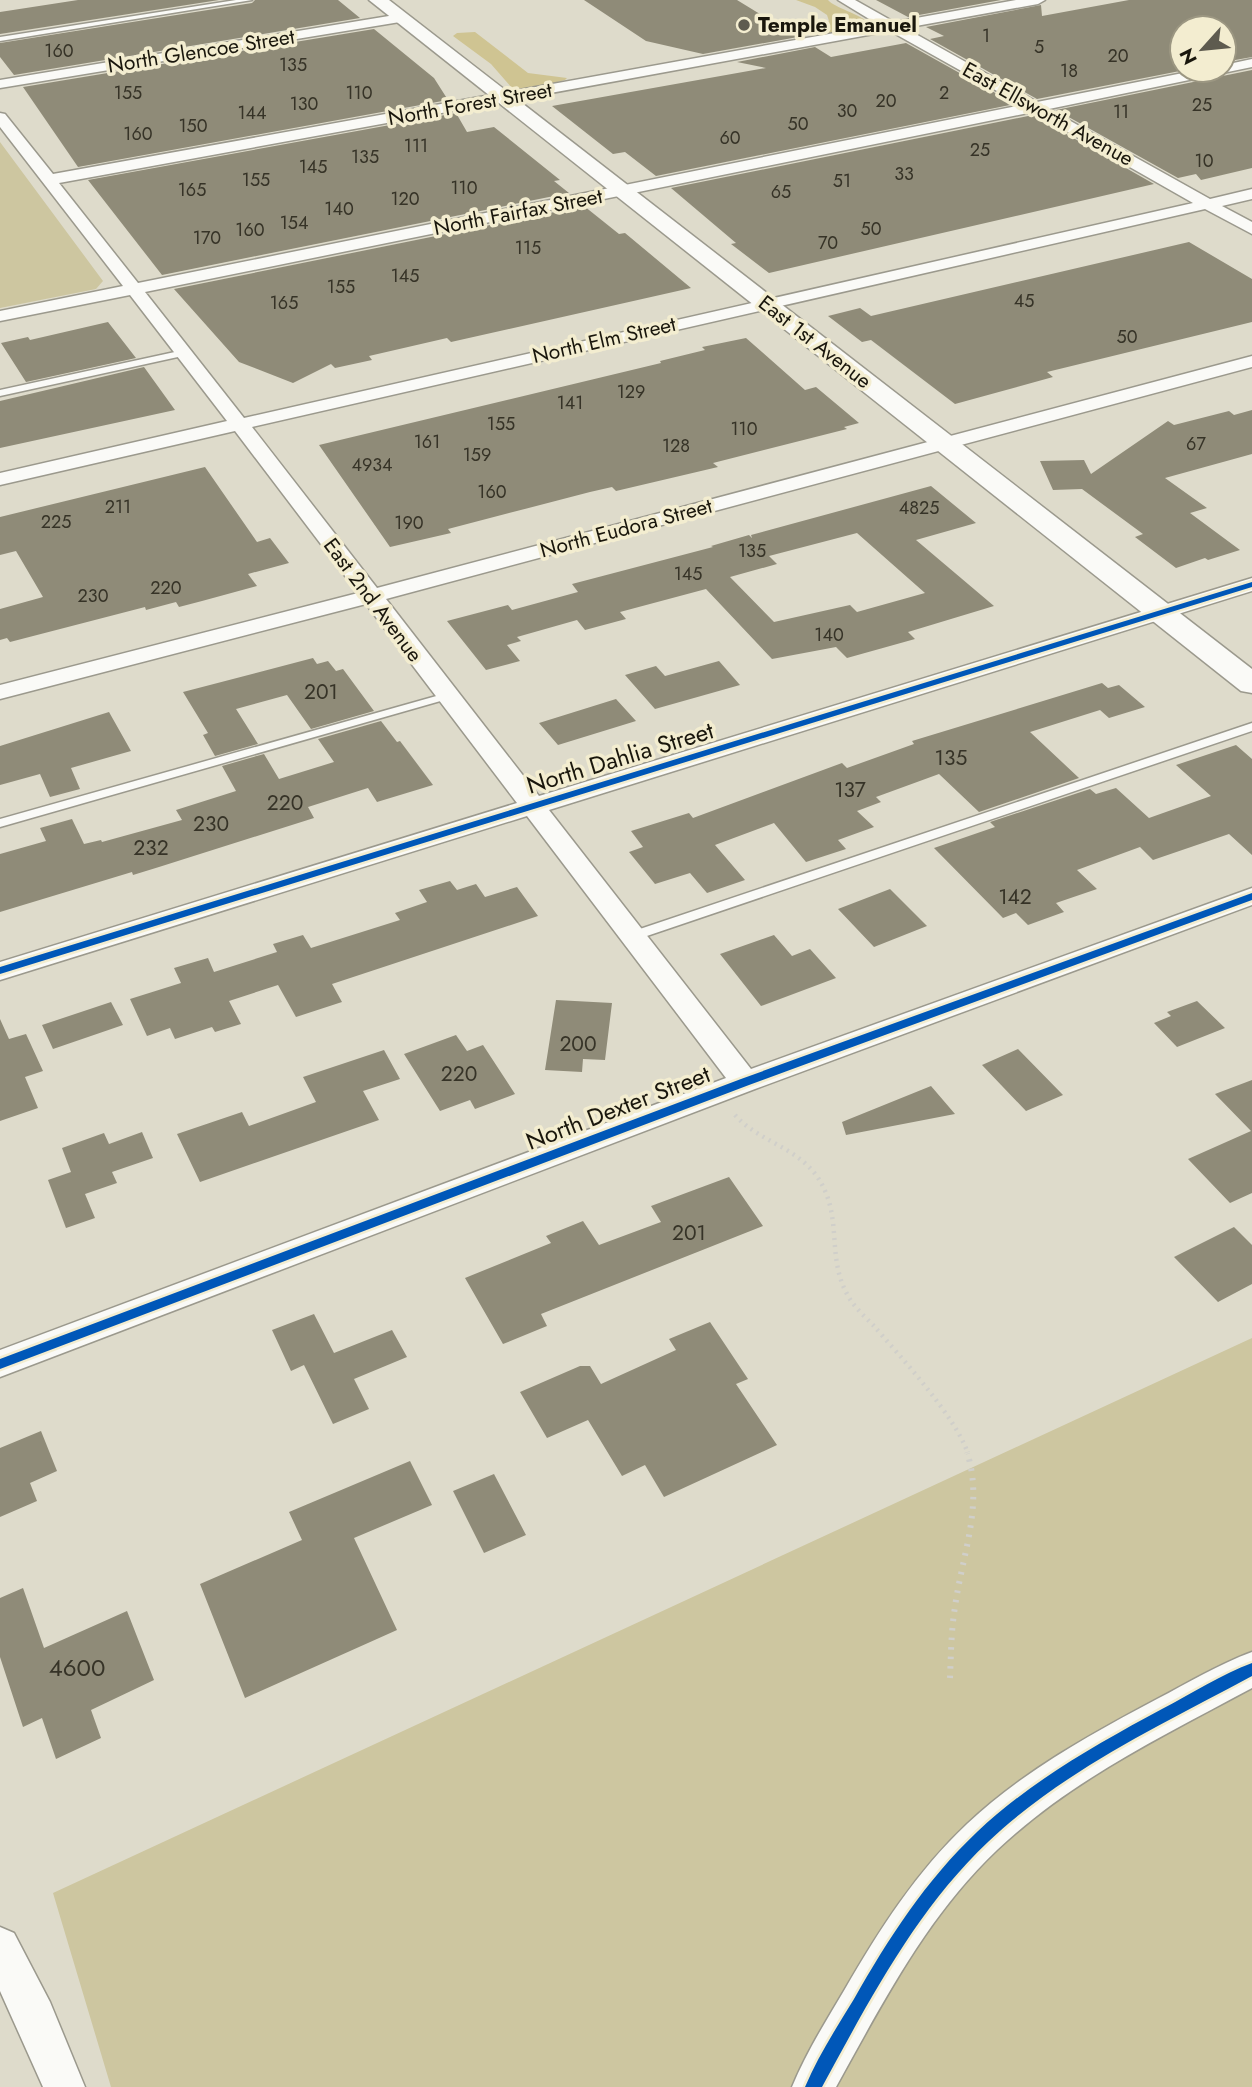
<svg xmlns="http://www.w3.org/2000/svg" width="1252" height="2087" viewBox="0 0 1252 2087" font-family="Jost,sans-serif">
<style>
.green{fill:#cdc6a0}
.forest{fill:#cfc492}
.building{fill:#8f8b78;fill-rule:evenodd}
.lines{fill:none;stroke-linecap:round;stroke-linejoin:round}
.lane-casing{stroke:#9b998d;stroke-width:3}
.street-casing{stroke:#9b998d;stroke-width:3}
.secondary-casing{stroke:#9b998d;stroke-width:3}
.path-far1{stroke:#d0cfca;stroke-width:4.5;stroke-dasharray:2 5;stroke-linecap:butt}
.path{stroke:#d0cfca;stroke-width:6;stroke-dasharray:2.5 7;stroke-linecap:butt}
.lane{fill:#fafaf7;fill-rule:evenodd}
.street{fill:#fafaf7;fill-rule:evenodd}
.secondary{fill:#fafaf7;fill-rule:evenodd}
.cycleway-casing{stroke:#f3edd0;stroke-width:5}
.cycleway{fill:#0057b8;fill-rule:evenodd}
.poi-dot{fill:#5e5b4f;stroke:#f3edd0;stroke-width:2.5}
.labels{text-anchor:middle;stroke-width:7;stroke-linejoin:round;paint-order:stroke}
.far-number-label{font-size:18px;fill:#363327}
.far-poi-label{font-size:21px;font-weight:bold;fill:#19160c;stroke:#f3edd0;text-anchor:start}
.far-street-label{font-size:21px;fill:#19160c;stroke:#f3edd0}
.number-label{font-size:21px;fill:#363327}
.street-label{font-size:24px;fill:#19160c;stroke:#f3edd0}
.near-number-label{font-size:24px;fill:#363327}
</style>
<rect width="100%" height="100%" fill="#dedbcb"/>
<!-- green -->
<path class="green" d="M 0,142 L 103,281 L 96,289 L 0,308 Z
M 1252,1338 L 1252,2087 L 111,2087 L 53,1893 Z"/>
<!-- forest -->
<path class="forest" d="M 796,0 L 828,0 C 835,8 858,13 871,24 L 844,32 L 824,33 L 817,26 L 829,21 L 827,15 L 815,7 Z
M 475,32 L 528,73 L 567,78 L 565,80 L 530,89 L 512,88 L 491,64 L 453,36 L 457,33 Z"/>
<!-- building -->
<path class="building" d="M 78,0 L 219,0 L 0,34 L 0,12 Z
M 255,0 L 338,0 L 360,18 L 14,75 L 0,57 L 0,43 L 252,3 Z
M 584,0 L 737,0 L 798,37 L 703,54 L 646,41 Z
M 876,0 L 1001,0 L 908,17 Z
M 1129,0 L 1252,0 L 1252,57 L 1224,62 L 1224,28 L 1182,28 L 1182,70 L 1185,70 L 1037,99 L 930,39 L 944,36 L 926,27 L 1041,5 L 1042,16 Z
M 374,29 L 434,78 L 448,100 L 78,167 L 23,87 Z
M 906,43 L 1015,104 L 656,176 L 625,152 L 613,154 L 552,106 L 766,68 L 737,62 L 815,47 L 831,57 Z
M 1252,70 L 1252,168 L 1201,180 L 1196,174 L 1178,178 L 1056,110 Z
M 456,113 L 467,132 L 494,127 L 560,180 L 554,181 L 569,193 L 162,275 L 88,180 Z
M 1033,115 L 1154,184 L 769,273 L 731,244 L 736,243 L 671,188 Z
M 584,206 L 619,234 L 625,233 L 691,288 L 451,342 L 447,338 L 369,356 L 372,360 L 335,368 L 331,364 L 293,383 L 239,362 L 174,289 Z
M 1189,242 L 1252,279 L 1252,322 L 1047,372 L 1053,377 L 955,404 L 871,340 L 862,342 L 828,316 L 860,308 L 871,316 Z
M 108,322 L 136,358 L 26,382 L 1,343 L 28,337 L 30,340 Z
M 746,338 L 805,390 L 816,387 L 859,423 L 844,427 L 847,429 L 713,463 L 718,467 L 616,491 L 612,487 L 590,492 L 448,529 L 451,533 L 390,547 L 319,445 L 661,363 L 660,361 L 705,350 L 702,347 Z
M 144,367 L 175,410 L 0,448 L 0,401 Z
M 1252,410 L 1252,454 L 1165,478 L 1207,508 L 1190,513 L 1240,550 L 1208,560 L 1205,558 L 1176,568 L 1135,537 L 1143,534 L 1082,489 L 1053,490 L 1040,461 L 1084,460 L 1091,474 L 1168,421 L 1174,425 L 1229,411 L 1234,415 Z
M 205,467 L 257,542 L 270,538 L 289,563 L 248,574 L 257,586 L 202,601 L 179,607 L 176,602 L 146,610 L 145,607 L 10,642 L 7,638 L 0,640 L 0,609 L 43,597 L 16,551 L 0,555 L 0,517 Z
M 931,486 L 976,523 L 916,540 L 994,606 L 908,632 L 915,639 L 847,658 L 836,647 L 772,659 L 706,589 L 620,612 L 626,619 L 585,630 L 577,620 L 517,637 L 521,641 L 507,645 L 520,661 L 486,670 L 447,621 L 508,605 L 512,610 L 578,592 L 572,584 L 713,547 L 711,546 L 749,535 L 752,538 L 751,535 ZM 857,533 L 925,593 L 857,612 L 850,605 L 774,622 L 730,577 L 777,564 L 769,556 Z
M 313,658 L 317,664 L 328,661 L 336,671 L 343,669 L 374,711 L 311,729 L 287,695 L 236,709 L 258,744 L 215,756 L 203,735 L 208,733 L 183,692 Z
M 719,661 L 740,685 L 655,709 L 625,675 L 656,666 L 665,676 Z
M 1102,683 L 1108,688 L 1119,685 L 1145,707 L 1109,718 L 1100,710 L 1030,732 L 1079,778 L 979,812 L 939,774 L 876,797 L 881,802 L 857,811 L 874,827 L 838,840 L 846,849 L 806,862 L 774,823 L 715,845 L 745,880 L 707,893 L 690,873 L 655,884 L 629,852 L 643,847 L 631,831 L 689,813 L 693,818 L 842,763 L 847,768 L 914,744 L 912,741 Z
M 616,699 L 636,721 L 558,745 L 539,723 Z
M 109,712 L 131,751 L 71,768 L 80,789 L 50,797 L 40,774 L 0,785 L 0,746 Z
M 381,721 L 397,742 L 400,741 L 433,785 L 377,802 L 368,788 L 308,807 L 314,818 L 159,867 L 133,875 L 132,872 L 0,912 L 0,854 L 46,841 L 40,828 L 72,819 L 84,844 L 101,840 L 102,842 L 182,820 L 176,810 L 236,791 L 222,766 L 264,754 L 279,779 L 334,762 L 318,739 Z
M 1236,745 L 1252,759 L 1252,855 L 1229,834 L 1153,860 L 1140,847 L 1077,870 L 1097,889 L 1056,903 L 1064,912 L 1028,925 L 1016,913 L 1003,918 L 934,848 L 995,827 L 990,822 L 1090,789 L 1096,794 L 1116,788 L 1149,818 L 1211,796 L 1176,765 Z
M 450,881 L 457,890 L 476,884 L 485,897 L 517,887 L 538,916 L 332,984 L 342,1002 L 296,1017 L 278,985 L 229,1001 L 241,1024 L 215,1032 L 212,1027 L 175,1039 L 170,1028 L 147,1036 L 130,999 L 181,983 L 174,968 L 208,958 L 214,972 L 277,952 L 273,944 L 303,935 L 311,948 L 400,920 L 395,913 L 427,902 L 419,890 Z
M 890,889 L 927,926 L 874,947 L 838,909 Z
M 774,935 L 792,956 L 810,949 L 836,978 L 761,1006 L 720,954 Z
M 556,1000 L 612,1003 L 605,1060 L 583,1059 L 582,1072 L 545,1070 Z
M 1197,1001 L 1225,1028 L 1177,1047 L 1154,1023 L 1171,1016 L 1167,1012 Z
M 111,1002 L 123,1025 L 53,1049 L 42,1025 Z
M 0,1019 L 9,1039 L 26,1034 L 43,1071 L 25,1077 L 38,1108 L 0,1121 Z
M 456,1035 L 467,1051 L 483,1045 L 515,1094 L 475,1109 L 470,1100 L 440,1111 L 404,1054 Z
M 1018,1049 L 1063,1095 L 1026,1111 L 982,1065 Z
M 384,1050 L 400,1079 L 363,1091 L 379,1120 L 200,1182 L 177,1134 L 242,1112 L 249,1126 L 316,1102 L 303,1077 Z
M 1252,1080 L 1252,1193 L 1230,1203 L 1188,1159 L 1251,1131 L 1215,1094 Z
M 931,1086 L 955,1114 L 846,1135 L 842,1122 Z
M 142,1132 L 153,1158 L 112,1172 L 117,1183 L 85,1194 L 95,1218 L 66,1228 L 48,1180 L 71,1172 L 62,1148 L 104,1133 L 109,1144 Z
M 729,1177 L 763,1226 L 541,1314 L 547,1326 L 503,1344 L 465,1278 L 551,1243 L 546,1236 L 583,1221 L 599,1245 L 661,1222 L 651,1206 Z
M 1234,1227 L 1252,1245 L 1252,1284 L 1218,1302 L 1174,1257 Z
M 314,1314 L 334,1353 L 392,1330 L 407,1357 L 354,1379 L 369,1409 L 333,1424 L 304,1365 L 291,1371 L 272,1330 Z
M 710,1322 L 748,1379 L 736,1384 L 777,1445 L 664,1497 L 645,1465 L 622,1476 L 588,1420 L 547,1438 L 520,1392 L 580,1366 L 590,1366 L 601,1384 L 676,1350 L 669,1339 Z
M 41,1431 L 57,1471 L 30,1483 L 37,1501 L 0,1517 L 0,1448 Z
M 410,1461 L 432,1505 L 354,1538 L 397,1630 L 245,1698 L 200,1584 L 302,1540 L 289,1512 Z
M 494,1474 L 526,1535 L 484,1553 L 453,1491 Z
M 23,1588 L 44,1648 L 127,1611 L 154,1680 L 91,1710 L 101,1738 L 56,1759 L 42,1718 L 23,1727 L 0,1657 L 0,1598 Z"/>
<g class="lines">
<defs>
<path id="lane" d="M 236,0 L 252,0 L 0,41 L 0,37 Z
M 184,350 L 189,353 L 187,355 L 0,396 L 0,390 Z
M 447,693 L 451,694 L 451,698 L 0,827 L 0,819 Z
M 1252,723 L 1252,731 L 638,939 L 633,940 L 626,936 L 628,933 Z"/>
<path id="street" d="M 838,0 L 855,0 L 894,22 L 1016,0 L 1045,0 L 1038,4 L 905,28 L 1037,102 L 1198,70 L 1224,70 L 1224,65 L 1252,59 L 1252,67 L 1049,109 L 1210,199 L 1252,189 L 1252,199 L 1222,206 L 1252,222 L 1252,234 L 1205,209 L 252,427 L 377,588 L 1252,356 L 1252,367 L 386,599 L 539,796 L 1252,578 L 1252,591 L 549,810 L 751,1069 L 1252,888 L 1252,905 L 755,1089 L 0,1377 L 0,1350 L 726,1078 L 527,816 L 0,980 L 0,962 L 517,803 L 366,604 L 0,699 L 0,685 L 358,593 L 235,431 L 0,485 L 0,473 L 227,421 L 130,295 L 0,321 L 0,311 L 123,286 L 0,127 L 0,113 L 5,114 L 53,174 L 879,25 ZM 890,31 L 1022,105 L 138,283 L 59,183 ZM 1033,112 L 1193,203 L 244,418 L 145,292 Z
M 401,14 L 408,18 L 406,21 L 0,88 L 0,80 Z
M 1252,1652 L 1252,1688 C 1163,1736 1071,1780 997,1850 C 927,1916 882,2004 836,2087 L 792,2087 C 806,2053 826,2021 845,1989 C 879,1930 917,1871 967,1824 C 1022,1772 1091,1734 1157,1699 C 1188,1683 1219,1664 1252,1652 Z
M 0,1927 L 14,1933 L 50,2002 L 85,2087 L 43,2087 L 0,1991 Z"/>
<path id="secondary" d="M 369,0 L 389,0 L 1252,669 L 1252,693 L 1241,691 Z"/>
</defs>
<!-- lane casing -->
<use href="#lane" class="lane-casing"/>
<!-- street casing -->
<use href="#street" class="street-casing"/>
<!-- secondary casing -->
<use href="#secondary" class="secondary-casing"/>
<!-- path-far1 -->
<path class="path-far1" d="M 735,1115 C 758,1141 794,1146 816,1175 C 844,1214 826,1253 846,1292 C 852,1305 863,1315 873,1325 C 899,1355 957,1418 968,1454"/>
<!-- path -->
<path class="path" d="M 950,1678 C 951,1655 951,1631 955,1607 C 962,1555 984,1505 967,1452"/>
<!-- lane -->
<use href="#lane" class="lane"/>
<!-- street -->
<use href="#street" class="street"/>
<!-- secondary -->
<use href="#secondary" class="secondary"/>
<defs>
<path id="cycleway" d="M 1252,582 L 1252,587 L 0,974 L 0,967 Z
M 1252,893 L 1252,900 L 749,1085 L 0,1369 L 0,1359 L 741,1079 Z
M 1252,1663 L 1252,1676 C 1161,1725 1064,1770 988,1842 C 916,1910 869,2001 822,2087 L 805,2087 C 818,2056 837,2027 854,1999 C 888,1939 926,1880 977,1832 C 1031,1781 1097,1744 1162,1709 C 1191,1694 1222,1674 1252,1663 Z"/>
</defs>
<!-- cycleway casing -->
<use href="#cycleway" class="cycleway-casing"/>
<!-- cycleway -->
<use href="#cycleway" class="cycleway"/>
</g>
<!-- markers -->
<circle class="poi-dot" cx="744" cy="25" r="7"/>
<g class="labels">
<!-- far-number labels -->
<g class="far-number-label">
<text x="986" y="42">1</text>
<text x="1039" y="53">5</text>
<text x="59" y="57">160</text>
<text x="1118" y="62">20</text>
<text x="293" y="71">135</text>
<text x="1069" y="77">18</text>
<text x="128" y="99">155</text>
<text x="359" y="99">110</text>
<text x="944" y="99">2</text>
<text x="886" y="107">20</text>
<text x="304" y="110">130</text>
<text x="1202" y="111">25</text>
<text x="847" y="117">30</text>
<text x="1121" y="118">11</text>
<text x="252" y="119">144</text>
<text x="798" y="130">50</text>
<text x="193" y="132">150</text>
<text x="138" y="140">160</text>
<text x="730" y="144">60</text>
<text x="416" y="152">111</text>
<text x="980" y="156">25</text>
<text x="365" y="163">135</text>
<text x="1204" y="167">10</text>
<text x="313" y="173">145</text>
<text x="904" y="180">33</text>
<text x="256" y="186">155</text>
<text x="842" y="187">51</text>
<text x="464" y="194">110</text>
<text x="192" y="196">165</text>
<text x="781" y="198">65</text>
<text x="405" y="205">120</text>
<text x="339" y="215">140</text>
<text x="294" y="229">154</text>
<text x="871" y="235">50</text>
<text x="250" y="236">160</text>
<text x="207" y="244">170</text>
<text x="828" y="249">70</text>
<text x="528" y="254">115</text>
<text x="405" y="282">145</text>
<text x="341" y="293">155</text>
<text x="1024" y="307">45</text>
<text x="284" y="309">165</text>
<text x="1127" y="343">50</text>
<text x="631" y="398">129</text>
<text x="570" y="409">141</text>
<text x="501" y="430">155</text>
<text x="744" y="435">110</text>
<text x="427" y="448">161</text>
<text x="1196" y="450">67</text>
<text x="676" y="452">128</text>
<text x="477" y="461">159</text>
<text x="372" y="471">4934</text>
<text x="492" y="498">160</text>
<text x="118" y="513">211</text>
<text x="919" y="514">4825</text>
<text x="56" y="528">225</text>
<text x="409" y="529">190</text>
<text x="752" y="557">135</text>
<text x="688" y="580">145</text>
<text x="166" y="594">220</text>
<text x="93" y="602">230</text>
<text x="829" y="641">140</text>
</g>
<!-- far-poi labels -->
<g class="far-poi-label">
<text x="758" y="32">Temple Emanuel</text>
</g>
<!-- far-street labels -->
<g class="far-street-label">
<text transform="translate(201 51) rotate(-9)" y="7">North Glencoe Street</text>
<text transform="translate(470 104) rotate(-10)" y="7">North Forest Street</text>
<text transform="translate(1048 114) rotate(29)" y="7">East Ellsworth Avenue</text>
<text transform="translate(518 212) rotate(-11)" y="7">North Fairfax Street</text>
<text transform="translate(604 340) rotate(-13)" y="7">North Elm Street</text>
<text transform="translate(815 342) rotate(38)" y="7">East 1st Avenue</text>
<text transform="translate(626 528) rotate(-15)" y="7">North Eudora Street</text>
<text transform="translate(373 600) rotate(53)" y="7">East 2nd Avenue</text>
</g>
<!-- number labels -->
<g class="number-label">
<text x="321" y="699">201</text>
<text x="951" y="765">135</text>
<text x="850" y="797">137</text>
<text x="285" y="810">220</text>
<text x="211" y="831">230</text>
<text x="151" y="855">232</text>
<text x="1015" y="904">142</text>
<text x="578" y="1051">200</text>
<text x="459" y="1081">220</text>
<text x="689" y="1240">201</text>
</g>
<!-- street labels -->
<g class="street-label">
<text transform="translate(620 758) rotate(-17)" y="8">North Dahlia Street</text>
<text transform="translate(618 1108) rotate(-21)" y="8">North Dexter Street</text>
</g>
<!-- near-number labels -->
<g class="near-number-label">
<text x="77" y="1676">4600</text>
</g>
</g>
<!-- north arrow -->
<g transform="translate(1203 49) rotate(243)"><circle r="33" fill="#f3edd0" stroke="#9c9782" stroke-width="2"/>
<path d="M0-5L12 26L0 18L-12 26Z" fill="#5e5b4f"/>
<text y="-10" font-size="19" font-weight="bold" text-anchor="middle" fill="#19160c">N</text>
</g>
</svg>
